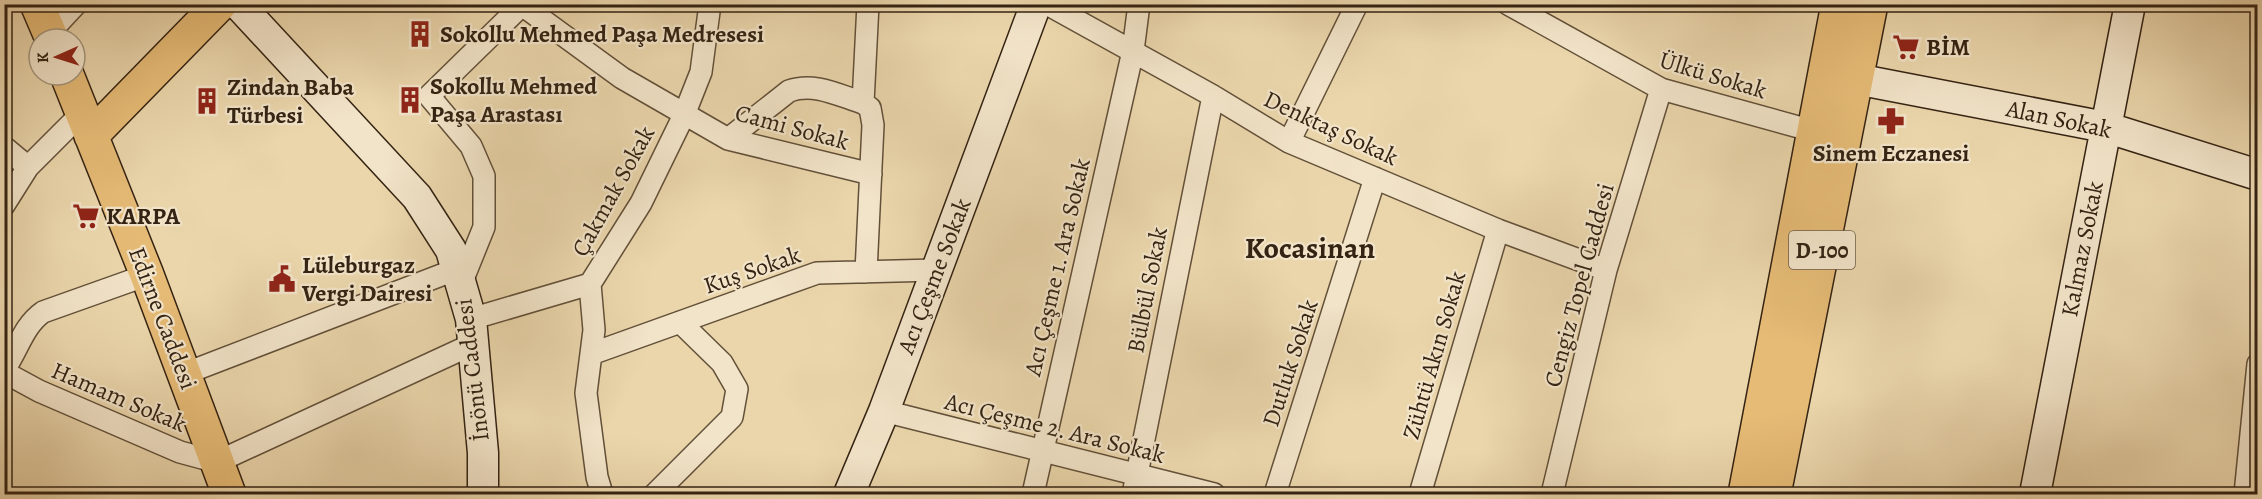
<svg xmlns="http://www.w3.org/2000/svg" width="2262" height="499" viewBox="0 0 2262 499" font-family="Alegreya,serif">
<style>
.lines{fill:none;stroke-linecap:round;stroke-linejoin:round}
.street-casing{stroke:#625039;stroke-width:24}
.secondary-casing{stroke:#342313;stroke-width:33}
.primary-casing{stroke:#342313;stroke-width:36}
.highway-casing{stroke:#342313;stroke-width:36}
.street{stroke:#f2e4c9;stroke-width:21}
.secondary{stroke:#f2e4c9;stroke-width:30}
.primary{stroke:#e6bb76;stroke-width:33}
.highway{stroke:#e6bb76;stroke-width:33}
.labels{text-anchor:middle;stroke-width:4.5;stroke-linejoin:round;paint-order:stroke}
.shield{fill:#f2e4c9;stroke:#6d5d4a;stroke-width:1.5}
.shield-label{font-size:22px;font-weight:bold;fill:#342313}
.poi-label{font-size:24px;font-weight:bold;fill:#342313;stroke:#f2e4c9;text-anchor:start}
.street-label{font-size:24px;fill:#342313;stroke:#f2e4c9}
.district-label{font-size:30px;font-weight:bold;fill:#342313;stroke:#f2e4c9}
</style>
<rect width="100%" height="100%" fill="#ebd6ac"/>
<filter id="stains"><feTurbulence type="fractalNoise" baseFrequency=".00333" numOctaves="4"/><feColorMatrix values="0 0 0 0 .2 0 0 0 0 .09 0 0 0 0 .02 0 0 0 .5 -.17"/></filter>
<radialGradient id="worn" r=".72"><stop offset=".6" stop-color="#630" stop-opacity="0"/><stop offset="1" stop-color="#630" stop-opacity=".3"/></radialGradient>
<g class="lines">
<defs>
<path id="street" d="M 1047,4 L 1213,96 L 1289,142 L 1498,230 L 1606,270
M 1508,4 L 1661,89 L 1813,131
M 522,5 L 622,78 L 728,139 L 871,174
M 49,33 L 76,4
M 863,103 L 868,4
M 728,139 L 789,91 C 814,82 838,95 863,103 L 870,108 L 873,125 L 866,272
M 1289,142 L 1357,4
M 4,147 L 28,167
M 4,205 L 28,167 L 83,112
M 461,284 L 484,227 L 484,176 L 471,146 L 429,96 L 523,4
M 590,284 L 594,330 L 586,393 L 597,477 L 602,494
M 471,319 L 590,284 L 641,203 L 684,115 L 701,72 L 710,4
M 591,354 L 817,273 L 936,270
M 4,370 C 18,350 23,326 43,312 L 147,275
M 4,372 L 39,391 L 180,452 L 217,462 L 473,344
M 184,374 L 457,269
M 884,411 L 1214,494
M 655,494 L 732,417 L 737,389 L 722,363 L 680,322
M 1033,494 L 1133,51 L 1139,4
M 1133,494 L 1213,96
M 1275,494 L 1375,178
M 1420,494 L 1498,230
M 1552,494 L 1606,270 L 1661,89
M 2245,494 L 2258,364"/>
<path id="secondary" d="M 238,4 L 417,197 L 451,250 L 471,319 L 483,453 L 483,494
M 1856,79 L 2105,127 L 2258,175
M 849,494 L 884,411 L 1036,4
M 2035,494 L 2130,4"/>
<path id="primary" d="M 37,4 L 52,39
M 67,75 L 147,275 L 229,494
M 91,136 L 220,4"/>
<path id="highway" d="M 1745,494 L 1838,4
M 1774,494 L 1871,4"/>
</defs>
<!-- street casing -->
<use href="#street" class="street-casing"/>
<!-- secondary casing -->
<use href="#secondary" class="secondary-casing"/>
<!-- primary casing -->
<use href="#primary" class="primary-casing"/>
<!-- highway casing -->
<use href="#highway" class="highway-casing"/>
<!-- street -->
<use href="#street" class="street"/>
<!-- secondary -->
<use href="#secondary" class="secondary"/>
<!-- primary -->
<use href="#primary" class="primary"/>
<!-- highway -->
<use href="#highway" class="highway"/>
</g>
<!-- icons -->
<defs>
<symbol id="building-bare" viewBox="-9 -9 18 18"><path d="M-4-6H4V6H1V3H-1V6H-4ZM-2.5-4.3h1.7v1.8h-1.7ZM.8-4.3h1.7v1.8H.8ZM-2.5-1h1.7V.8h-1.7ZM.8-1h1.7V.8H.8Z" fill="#8f2418" stroke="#f2e4c9" stroke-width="2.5" paint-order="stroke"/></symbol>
<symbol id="supermarket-bare" viewBox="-9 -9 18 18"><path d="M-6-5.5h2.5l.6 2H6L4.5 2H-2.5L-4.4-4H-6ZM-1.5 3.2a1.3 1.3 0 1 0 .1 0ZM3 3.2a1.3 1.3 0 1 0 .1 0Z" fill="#8f2418" stroke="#f2e4c9" stroke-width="2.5" paint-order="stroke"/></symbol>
<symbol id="pharmacy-bare" viewBox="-9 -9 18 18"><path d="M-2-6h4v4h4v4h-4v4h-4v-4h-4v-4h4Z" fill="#8f2418" stroke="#f2e4c9" stroke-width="2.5" paint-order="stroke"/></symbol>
<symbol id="civic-bare" viewBox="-9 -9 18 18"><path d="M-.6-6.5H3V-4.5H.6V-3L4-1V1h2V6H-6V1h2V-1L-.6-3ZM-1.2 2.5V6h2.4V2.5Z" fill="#8f2418" stroke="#f2e4c9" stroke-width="2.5" paint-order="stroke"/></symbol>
</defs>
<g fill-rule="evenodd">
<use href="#building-bare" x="401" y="15" width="38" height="38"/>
<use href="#supermarket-bare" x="1887" y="28" width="38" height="38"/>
<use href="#building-bare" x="391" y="81" width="38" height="38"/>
<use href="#building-bare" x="188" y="82" width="38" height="38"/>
<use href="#pharmacy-bare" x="1872" y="102" width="38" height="38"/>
<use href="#supermarket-bare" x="67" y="197" width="38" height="38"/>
<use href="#civic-bare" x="263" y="260" width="38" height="38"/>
</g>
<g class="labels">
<!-- shield labels -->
<rect class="shield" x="1789" y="231" width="66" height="38" rx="4.5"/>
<g class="shield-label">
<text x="1822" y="258">D-100</text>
</g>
<!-- poi labels -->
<g class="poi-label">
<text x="440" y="42">Sokollu Mehmed Paşa Medresesi</text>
<text x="1926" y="55">BİM</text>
<text x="430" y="94">Sokollu Mehmed<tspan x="430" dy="28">Paşa Arastası</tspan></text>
<text x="227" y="95">Zindan Baba<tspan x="227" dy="28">Türbesi</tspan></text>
<text x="1891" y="161" text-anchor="middle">Sinem Eczanesi</text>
<text x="106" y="224">KARPA</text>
<text x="302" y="273">Lüleburgaz<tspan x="302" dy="28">Vergi Dairesi</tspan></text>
</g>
<!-- street labels -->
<g class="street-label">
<text transform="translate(1713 75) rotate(17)" y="8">Ülkü Sokak</text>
<text transform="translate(2059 119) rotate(12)" y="8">Alan Sokak</text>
<text transform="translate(792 127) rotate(15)" y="8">Cami Sokak</text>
<text transform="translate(1331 128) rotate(25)" y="8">Denktaş Sokak</text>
<text transform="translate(613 191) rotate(-61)" y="8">Çakmak Sokak</text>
<text transform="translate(2082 249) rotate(-79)" y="8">Kalmaz Sokak</text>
<text transform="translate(1057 267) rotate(-77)" y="8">Acı Çeşme 1. Ara Sokak</text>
<text transform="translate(752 270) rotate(-19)" y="8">Kuş Sokak</text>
<text transform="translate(934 276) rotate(-69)" y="8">Acı Çeşme Sokak</text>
<text transform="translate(1579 285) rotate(-75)" y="8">Cengiz Topel Caddesi</text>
<text transform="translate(1147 290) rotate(-79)" y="8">Bülbül Sokak</text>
<text transform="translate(163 318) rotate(69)" y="8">Edirne Caddesi</text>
<text transform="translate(1434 355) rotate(-74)" y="8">Zühtü Akın Sokak</text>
<text transform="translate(1290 363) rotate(-72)" y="8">Dutluk Sokak</text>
<text transform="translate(472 370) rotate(-97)" y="8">İnönü Caddesi</text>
<text transform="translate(119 397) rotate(23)" y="8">Hamam Sokak</text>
<text transform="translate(1055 428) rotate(14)" y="8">Acı Çeşme 2. Ara Sokak</text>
</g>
<!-- district labels -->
<g class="district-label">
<text x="1310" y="258">Kocasinan</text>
</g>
</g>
<!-- margin -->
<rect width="2262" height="499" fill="none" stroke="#ebd6ac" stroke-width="24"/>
<rect x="6" y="6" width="2250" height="487" fill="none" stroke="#342313" stroke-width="3"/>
<rect x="12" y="12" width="2238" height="475" fill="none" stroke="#342313" stroke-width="1.5"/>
<!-- north arrow -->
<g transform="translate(57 57) rotate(267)"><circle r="28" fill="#f2e4c9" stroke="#a69780" stroke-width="1.5"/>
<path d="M0-4.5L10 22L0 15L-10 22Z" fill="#8f2418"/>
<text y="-9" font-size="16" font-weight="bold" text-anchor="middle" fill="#342313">K</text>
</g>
<rect width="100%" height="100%" filter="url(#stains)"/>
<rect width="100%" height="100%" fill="url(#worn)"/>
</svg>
